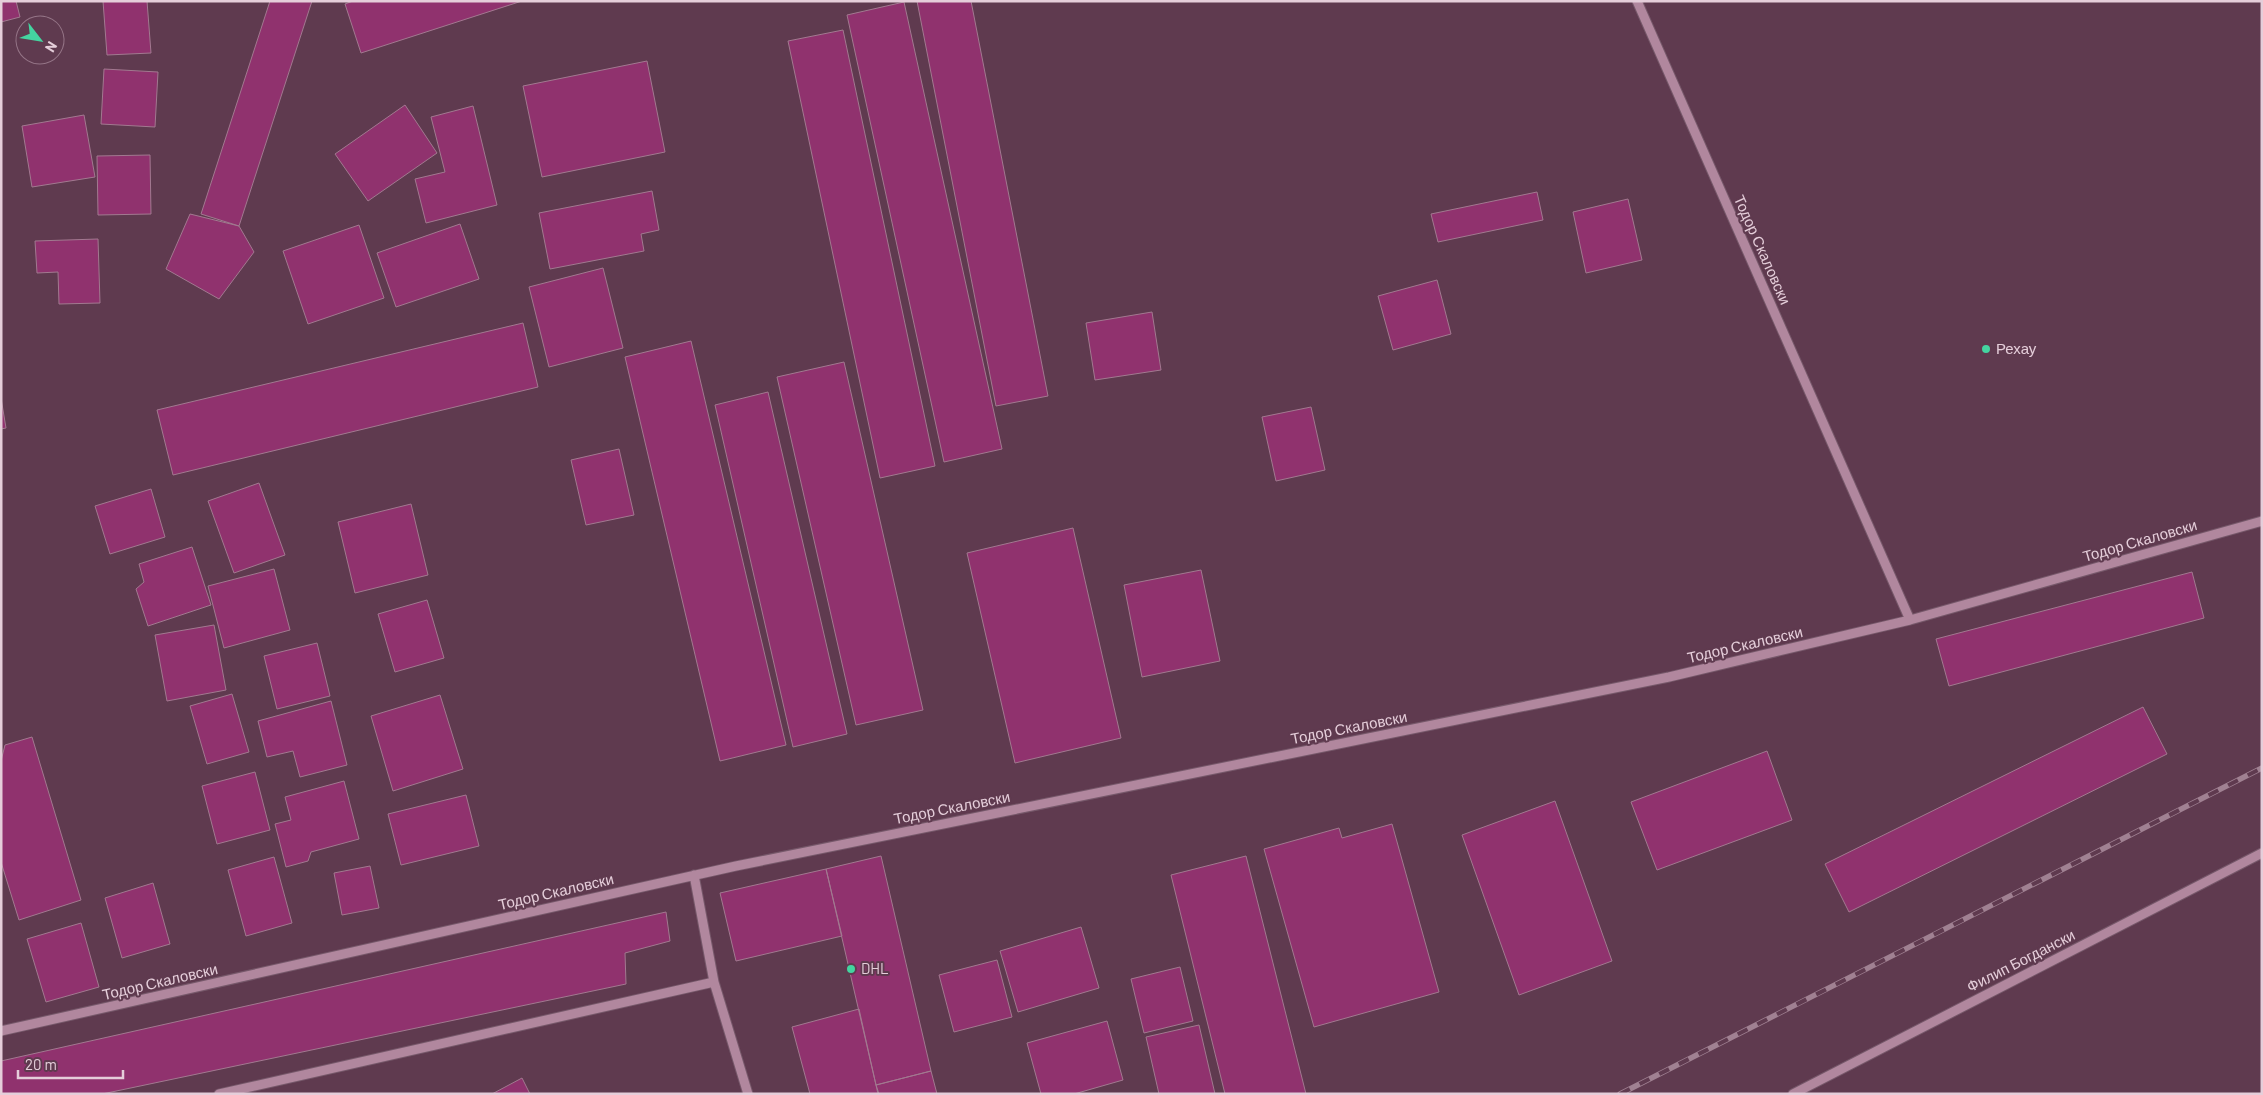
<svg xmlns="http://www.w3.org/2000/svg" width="2263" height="1095" viewBox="0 0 2263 1095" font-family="Barlow,sans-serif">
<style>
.building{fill:#90326e;stroke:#a27990}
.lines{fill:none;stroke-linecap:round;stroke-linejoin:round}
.minor-casing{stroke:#76586a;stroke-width:11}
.minor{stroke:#b1879e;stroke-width:9}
.rail-casing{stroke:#a08192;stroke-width:5.5}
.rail{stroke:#5f3a4f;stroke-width:4;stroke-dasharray:11;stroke-linecap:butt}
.poi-dot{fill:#44d4a0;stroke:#5f3a4f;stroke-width:2}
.labels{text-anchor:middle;stroke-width:4;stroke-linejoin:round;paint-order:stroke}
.street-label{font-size:15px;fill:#e5ceda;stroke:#5f3a4f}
.poi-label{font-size:15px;fill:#e5ceda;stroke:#5f3a4f;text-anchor:start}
</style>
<rect width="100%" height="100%" fill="#5f3a4f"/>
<!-- building -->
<path class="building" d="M 1,1 L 16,1 L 20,17 L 1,22 Z
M 103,1 L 147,1 L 151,53 L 107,55 Z
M 270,1 L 312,1 L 239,226 L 201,214 Z
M 353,1 L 522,1 L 361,53 L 345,4 Z
M 917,1 L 971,1 L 1048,396 L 996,406 Z
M 904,2 L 1002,449 L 944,462 L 847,15 Z
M 843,30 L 935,466 L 880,478 L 788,41 Z
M 647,61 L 665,152 L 542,177 L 523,86 Z
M 104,69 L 158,72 L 155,127 L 101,124 Z
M 405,105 L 437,153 L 368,201 L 335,154 Z
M 473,106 L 497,205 L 426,223 L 415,179 L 445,172 L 431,117 Z
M 84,115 L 95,177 L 32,187 L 22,126 Z
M 150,155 L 151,214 L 98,215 L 97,156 Z
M 652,191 L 659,230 L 641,234 L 644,251 L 550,269 L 539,213 Z
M 1537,192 L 1543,220 L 1438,242 L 1431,214 Z
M 1628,199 L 1642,260 L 1586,273 L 1573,212 Z
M 190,214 L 239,226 L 254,252 L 219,299 L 166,269 Z
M 460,224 L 479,279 L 396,307 L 377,253 Z
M 359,225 L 384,298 L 308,324 L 283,251 Z
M 98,239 L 100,303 L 59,304 L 58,272 L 37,273 L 35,241 Z
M 603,268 L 623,348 L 549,367 L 529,287 Z
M 1437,280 L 1451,334 L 1393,350 L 1378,296 Z
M 1152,312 L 1161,370 L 1095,380 L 1086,323 Z
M 523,323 L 538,387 L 173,475 L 157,410 Z
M 691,341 L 786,745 L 720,761 L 625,357 Z
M 844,362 L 923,710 L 856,725 L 777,377 Z
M 768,392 L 847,734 L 793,747 L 715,405 Z
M 1,398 L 6,428 L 1,429 Z
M 1311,407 L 1325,470 L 1276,481 L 1262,417 Z
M 619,449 L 634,515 L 586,525 L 571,460 Z
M 259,483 L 285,555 L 234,573 L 208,501 Z
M 151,489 L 165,537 L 110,554 L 95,506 Z
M 411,504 L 428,575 L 355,593 L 338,522 Z
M 1073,528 L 1121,738 L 1015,763 L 967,553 Z
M 192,547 L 211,605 L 148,626 L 136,589 L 144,582 L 139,564 Z
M 274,569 L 290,630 L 224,648 L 208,586 Z
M 1201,570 L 1220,661 L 1142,677 L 1124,585 Z
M 2192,572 L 2204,618 L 1949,686 L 1936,639 Z
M 427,600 L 444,658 L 395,672 L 378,614 Z
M 214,625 L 226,690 L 167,701 L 155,635 Z
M 317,643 L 330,696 L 277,709 L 264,656 Z
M 232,694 L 249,752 L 207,764 L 190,706 Z
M 440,695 L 463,769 L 393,791 L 371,716 Z
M 331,701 L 347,765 L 300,777 L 293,751 L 267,757 L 258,721 Z
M 2143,707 L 2167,754 L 1849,912 L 1825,864 Z
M 32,737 L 81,900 L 19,920 L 1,862 L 1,761 L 5,745 Z
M 1767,751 L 1792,820 L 1657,870 L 1631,802 Z
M 255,772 L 270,830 L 217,844 L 202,786 Z
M 344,781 L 359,839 L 311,852 L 308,861 L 286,867 L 275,824 L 291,820 L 285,797 Z
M 466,795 L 479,846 L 401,865 L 388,814 Z
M 1555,801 L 1612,961 L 1519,995 L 1462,835 Z
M 1392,824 L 1439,992 L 1314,1027 L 1264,849 L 1339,828 L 1342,838 Z
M 881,856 L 931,1071 L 876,1085 L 826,869 Z
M 1246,856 L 1306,1094 L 1225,1094 L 1171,875 Z
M 274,857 L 292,923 L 246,936 L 228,870 Z
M 370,866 L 379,908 L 342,915 L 334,873 Z
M 826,869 L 842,936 L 736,961 L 720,893 Z
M 153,883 L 170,944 L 122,958 L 105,898 Z
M 666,912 L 670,941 L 625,953 L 626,984 L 102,1094 L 1,1094 L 1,1061 Z
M 81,923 L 99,987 L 46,1002 L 27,939 Z
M 1081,927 L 1099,988 L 1018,1012 L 1000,951 Z
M 997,960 L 1012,1017 L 954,1032 L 939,975 Z
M 1180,967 L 1193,1021 L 1144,1033 L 1131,979 Z
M 859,1009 L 878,1094 L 810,1094 L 792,1027 Z
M 1107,1021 L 1123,1080 L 1074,1094 L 1041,1094 L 1027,1043 Z
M 1199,1025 L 1215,1094 L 1159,1094 L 1146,1037 Z
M 931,1071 L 937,1094 L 879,1094 L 876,1085 Z
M 522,1078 L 530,1094 L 492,1094 Z"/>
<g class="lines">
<defs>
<path id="minor" d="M 1637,1 L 1910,620
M 694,875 L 714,982 L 748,1094
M 1,1031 L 736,866 L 1669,677 L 1910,620 L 2262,521
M 219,1094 L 714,982
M 1793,1094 L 2262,853"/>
</defs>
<!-- minor casing -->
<use href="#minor" class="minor-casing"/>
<!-- minor -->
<use href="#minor" class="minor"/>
<defs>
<path id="rail" d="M 1620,1094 L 2262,768"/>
</defs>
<!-- rail casing -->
<use href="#rail" class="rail-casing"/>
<!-- rail -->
<use href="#rail" class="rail"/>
</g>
<!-- markers -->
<g class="poi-dot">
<circle cx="1986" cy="349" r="5"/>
<circle cx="851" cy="969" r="5"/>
</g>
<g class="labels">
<!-- street labels -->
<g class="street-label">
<text transform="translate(1762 250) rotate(66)" y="5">Тодор Скаловски</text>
<text transform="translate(2140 541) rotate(-16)" y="5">Тодор Скаловски</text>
<text transform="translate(1745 645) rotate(-13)" y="5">Тодор Скаловски</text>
<text transform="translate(1349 728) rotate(-11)" y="5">Тодор Скаловски</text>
<text transform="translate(952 808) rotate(-11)" y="5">Тодор Скаловски</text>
<text transform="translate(556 892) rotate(-13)" y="5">Тодор Скаловски</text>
<text transform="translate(2021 961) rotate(-27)" y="5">Филип Богдански</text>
<text transform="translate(160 982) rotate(-13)" y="5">Тодор Скаловски</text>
</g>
<!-- poi labels -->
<g class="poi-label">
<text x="1996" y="354">Рехау</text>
<text x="861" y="974">DHL</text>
</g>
</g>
<!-- border -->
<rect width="2263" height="1095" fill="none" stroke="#e5ceda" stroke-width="5"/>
<!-- north arrow -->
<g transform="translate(40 40) rotate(121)"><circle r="24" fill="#5f3a4f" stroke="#957587"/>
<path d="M0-4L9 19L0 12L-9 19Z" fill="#44d4a0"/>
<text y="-8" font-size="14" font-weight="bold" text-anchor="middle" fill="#e5ceda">N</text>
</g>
<!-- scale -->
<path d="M18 1070v8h105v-8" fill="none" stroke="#e5ceda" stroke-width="2.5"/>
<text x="25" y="1070" font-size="15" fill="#e5ceda" stroke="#5f3a4f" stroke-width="4" paint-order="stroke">20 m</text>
</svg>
